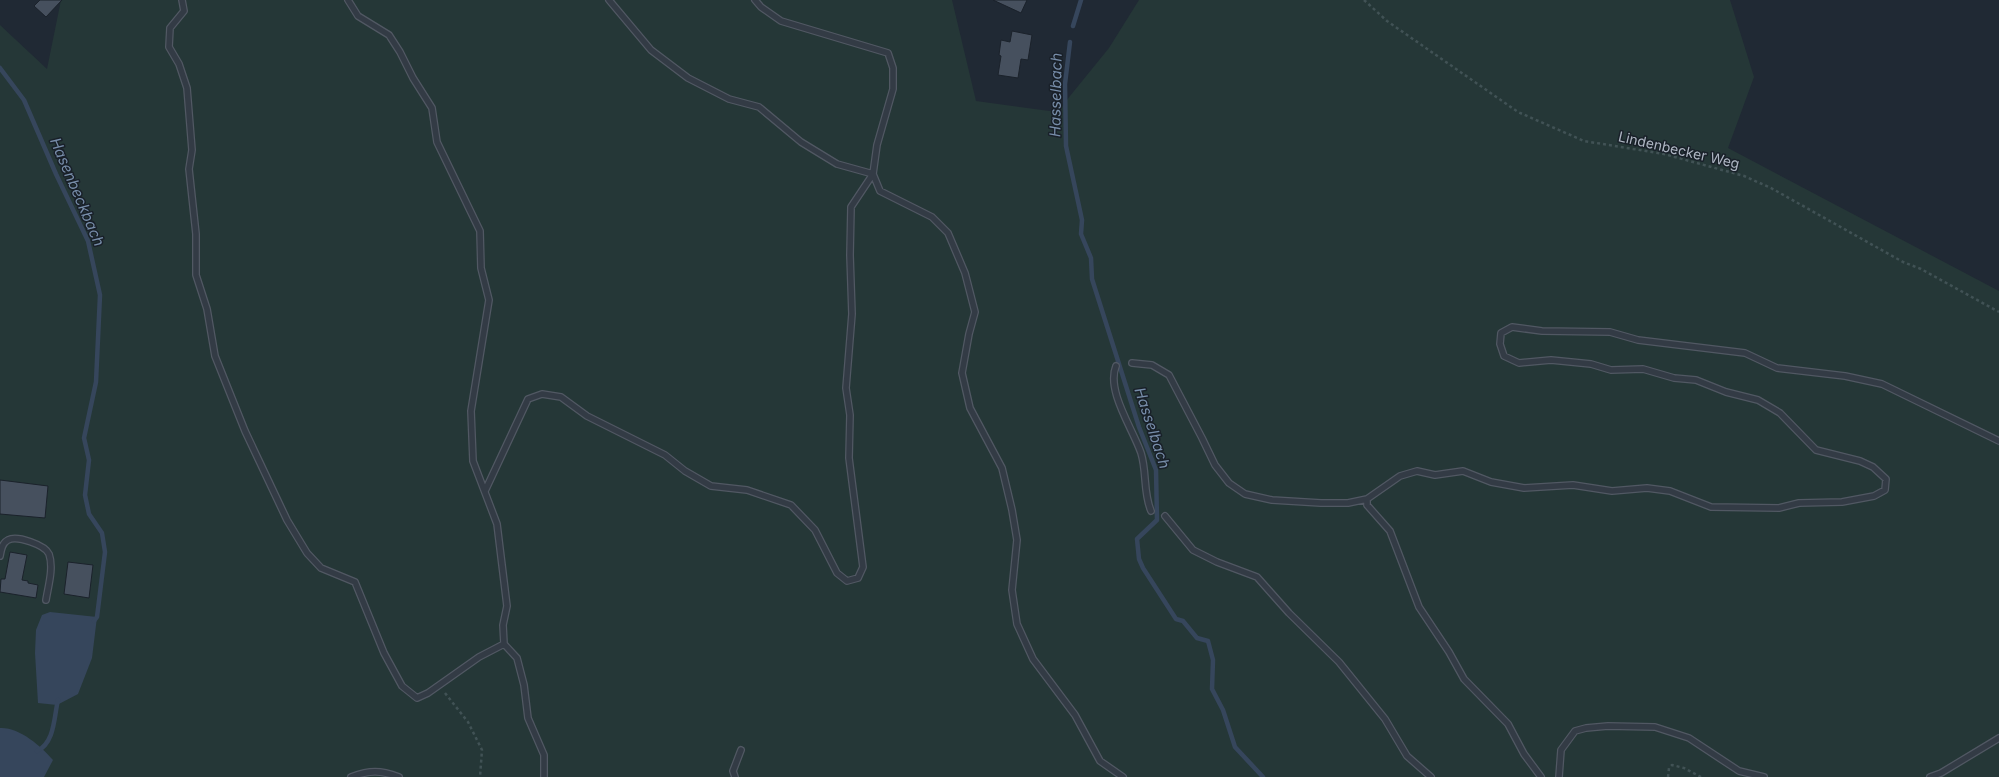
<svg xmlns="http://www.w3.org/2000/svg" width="1999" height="777" viewBox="0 0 1999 777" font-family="Inter,sans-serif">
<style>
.green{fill:#253737}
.water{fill:#36465c}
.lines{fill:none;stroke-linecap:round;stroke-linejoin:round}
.stream{stroke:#36465c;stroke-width:4.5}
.building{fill:#46505e;stroke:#1b222b}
.service-casing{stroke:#515863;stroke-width:8}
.path{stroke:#415255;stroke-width:2.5;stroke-dasharray:3 3;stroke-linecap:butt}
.service{stroke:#333b45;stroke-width:5.5}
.labels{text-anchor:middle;stroke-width:3;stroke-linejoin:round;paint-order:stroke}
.street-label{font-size:14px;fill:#adb5c2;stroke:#192029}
.water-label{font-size:15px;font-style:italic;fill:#778da9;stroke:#192029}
</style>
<rect width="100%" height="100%" fill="#202934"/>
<!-- green -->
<path class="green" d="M 61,0 L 952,0 L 976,101 L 1057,112 L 1109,48 L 1139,0 L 1730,0 L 1754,77 L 1728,148 L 1999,291 L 1999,777 L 0,777 L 0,25 L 47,69 Z"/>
<!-- water -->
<path class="water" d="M 50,612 L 97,617 L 92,658 L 78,694 L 57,705 L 38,703 L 35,653 L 36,630 L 42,615 Z
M 0,728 C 19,727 41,746 53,760 L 44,777 L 0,777 Z"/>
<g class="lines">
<!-- stream -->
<path class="stream" d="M 1073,26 L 1081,0
M 1070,42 L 1065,84 L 1066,146 L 1082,220 L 1081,234 L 1091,258 L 1092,279 L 1139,427 L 1156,470 L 1157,520 L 1137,539 L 1139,559 L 1143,568 L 1176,619 L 1183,621 L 1197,638 L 1208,641 L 1213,660 L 1212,689 L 1223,710 L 1235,747 L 1263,777
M 0,68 L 24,100 L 56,174 L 88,241 L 100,295 L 96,382 L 84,438 L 89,460 L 85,495 L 89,514 L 102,533 L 105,552 L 97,617 L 94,621
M 37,751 C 55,743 54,716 58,700"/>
</g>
<!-- building -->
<path class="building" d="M 40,0 L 62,0 L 46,17 L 34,6 Z
M 993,0 L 1027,0 L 1021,13 Z
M 1012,31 L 1032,35 L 1028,60 L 1021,59 L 1018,78 L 998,75 L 1001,56 L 999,55 L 1001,40 L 1010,42 Z
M 0,480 L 48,486 L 45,518 L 0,514 Z
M 10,552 L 27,555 L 22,580 L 28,581 L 28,583 L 38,585 L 36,598 L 0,592 L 1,579 L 5,579 Z
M 68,562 L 93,565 L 89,598 L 64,594 Z"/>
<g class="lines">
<defs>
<path id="service" d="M 182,0 L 184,11 L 170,28 L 169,47 L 179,64 L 187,88 L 192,150 L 189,169 L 196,234 L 196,275 L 207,309 L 215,356 L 245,431 L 287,520 L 307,553 L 321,568 L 355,582 L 384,653 L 402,686 L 417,698 L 428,693 L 479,657 L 504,644 L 503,625 L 507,606 L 497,524 L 473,461 L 471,411 L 489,300 L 481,268 L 480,231 L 437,142 L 432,108 L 413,78 L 400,52 L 389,35 L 358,16 L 348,0
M 609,0 L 651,50 L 688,78 L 729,99 L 759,107 L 801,142 L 837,164 L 873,174
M 873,174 L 880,191 L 932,217 L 948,233 L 965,273 L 975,312 L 969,334 L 962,373 L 970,408 L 1002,468 L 1012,510 L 1017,540 L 1012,590 L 1017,624 L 1033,659 L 1075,715 L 1100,761 L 1123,777
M 1132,363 L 1152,365 L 1169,375 L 1202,438 L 1215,465 L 1229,483 L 1245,494 L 1272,500 L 1321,503 L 1348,503 L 1367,499
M 1116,366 C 1106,391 1133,429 1141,453 C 1147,472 1143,492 1151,511
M 485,491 L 528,399 L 542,394 L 561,397 L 587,416 L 665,455 L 685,471 L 711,486 L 747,490 L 791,505 L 815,530 L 837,573 L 847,581 L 858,578 L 863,567 L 849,458 L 850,415 L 846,388 L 852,314 L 850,255 L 851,207 L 873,174 L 877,145 L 893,89 L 893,68 L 888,53 L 781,21 L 761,7 L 755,0
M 1165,516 L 1193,550 L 1217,562 L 1257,577 L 1289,613 L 1339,662 L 1385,719 L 1407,756 L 1431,777
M 0,556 C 1,550 2,543 8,540 C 17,535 45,545 49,554 C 54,568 48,587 46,600
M 504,644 L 517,658 L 524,685 L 528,718 L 544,755 L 544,777
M 351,777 C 370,770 380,770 399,777
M 735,777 L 733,771 L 741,750
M 1541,777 L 1524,754 L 1508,724 L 1464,679 L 1449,652 L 1419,607 L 1390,531 L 1367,505 L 1367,499 L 1400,476 L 1417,471 L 1435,475 L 1463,471 L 1491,482 L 1524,488 L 1573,485 L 1612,491 L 1647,488 L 1670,491 L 1711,507 L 1779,508 L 1799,503 L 1842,502 L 1874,496 L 1885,490 L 1886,479 L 1873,467 L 1860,461 L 1816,450 L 1780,413 L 1758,400 L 1726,392 L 1696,380 L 1674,378 L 1643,369 L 1611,370 L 1591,364 L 1551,360 L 1519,363 L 1504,356 L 1500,344 L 1501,333 L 1512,327 L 1542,331 L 1610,332 L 1638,340 L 1745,353 L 1777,368 L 1845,376 L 1882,384 L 1999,441
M 1559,777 L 1561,750 L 1575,731 L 1586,728 L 1608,726 L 1655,727 L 1689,738 L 1739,771 L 1764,777
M 1930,777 L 1941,773 L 1999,738"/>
</defs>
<!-- service casing -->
<use href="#service" class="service-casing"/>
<!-- path -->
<path class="path" d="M 1364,0 L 1387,21 L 1518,112 L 1584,141 L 1664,154 L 1744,176 L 1771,188 L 1903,262 L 1921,269 L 1999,312
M 445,693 L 468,722 L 482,750 L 480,777
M 1668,777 L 1669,768 L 1672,765 L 1684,768 L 1701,777"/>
<!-- service -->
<use href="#service" class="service"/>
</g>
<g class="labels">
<!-- street labels -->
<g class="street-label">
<text transform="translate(1679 150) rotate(13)" y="5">Lindenbecker Weg</text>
</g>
<!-- water labels -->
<g class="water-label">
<text transform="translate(1056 95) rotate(-89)" y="5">Hasselbach</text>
<text transform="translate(77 192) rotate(67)" y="5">Hasenbeckbach</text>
<text transform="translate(1152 428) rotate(72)" y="5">Hasselbach</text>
</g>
</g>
</svg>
